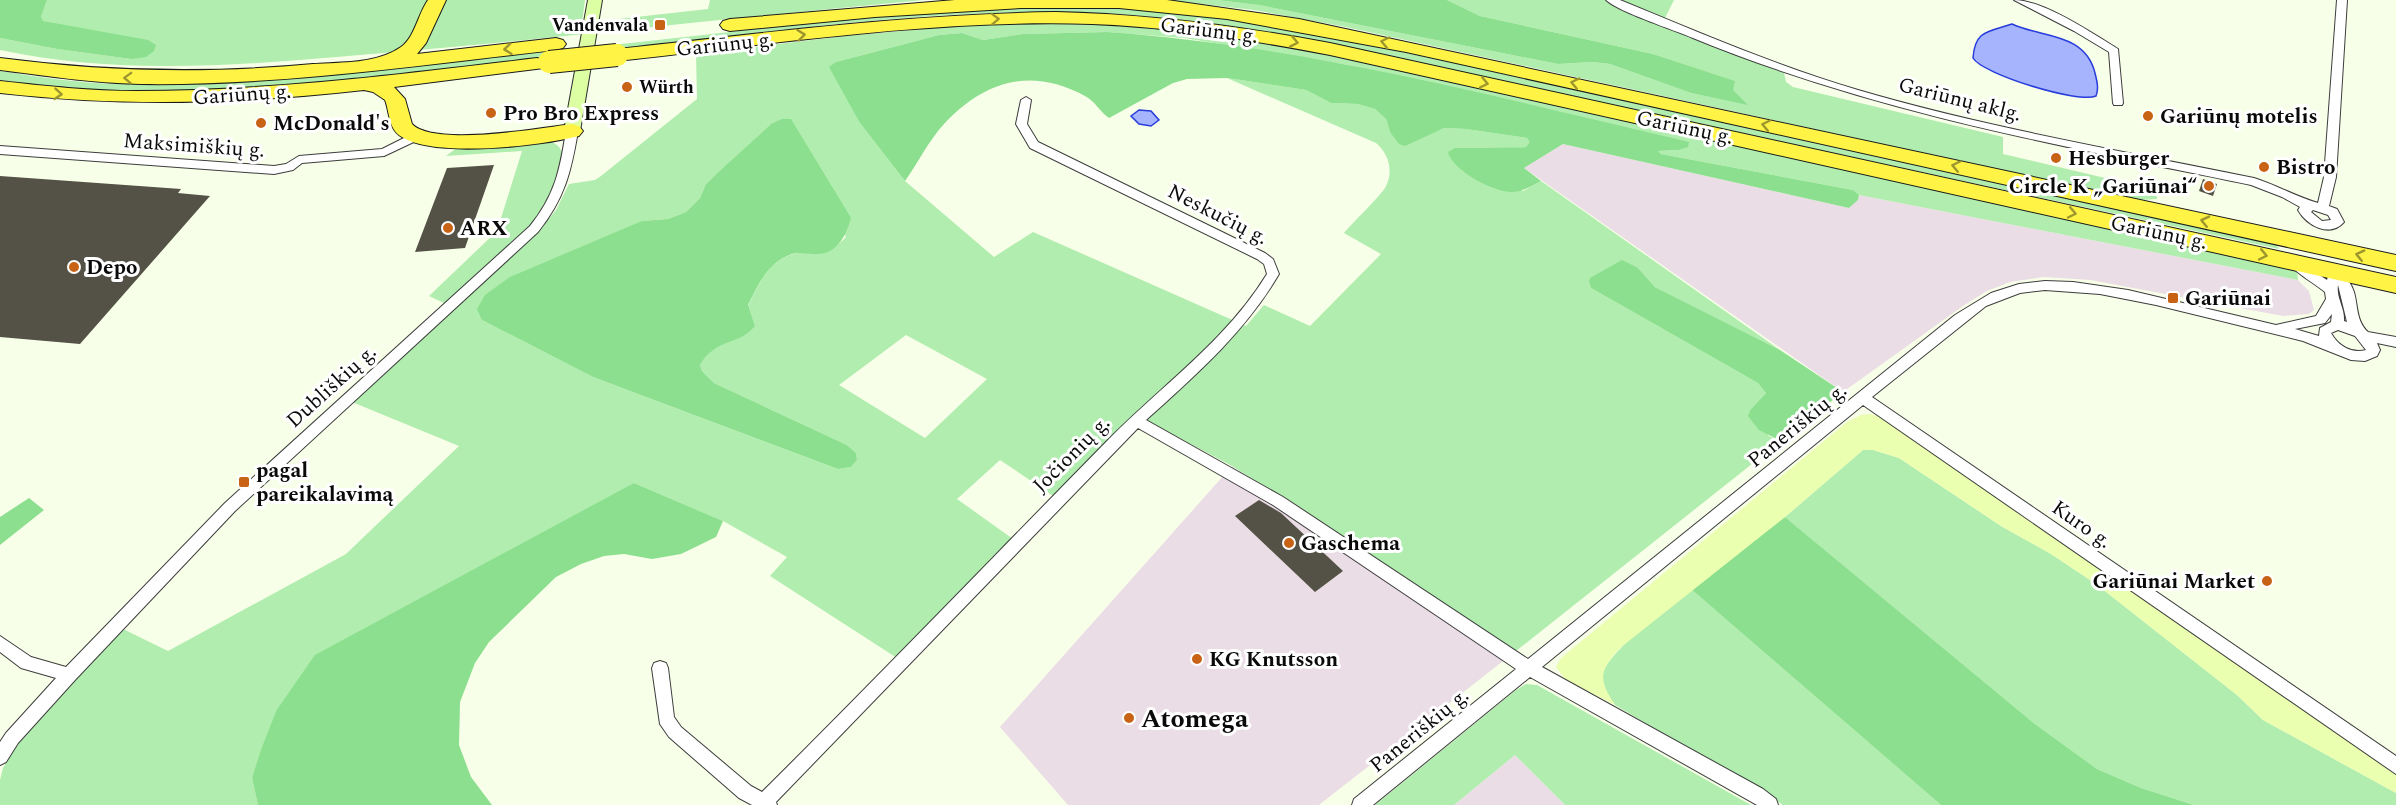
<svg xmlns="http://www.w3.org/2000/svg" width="2396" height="805" viewBox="0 0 2396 805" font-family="Spectral,serif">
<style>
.industrial{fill:#ebdde6}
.green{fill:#b0edae;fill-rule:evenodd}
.forest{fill:#8bdf8e}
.sand{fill:#ebffb0}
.water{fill:#a6b3fd;stroke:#263cdb;stroke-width:1.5}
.building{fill:#545246}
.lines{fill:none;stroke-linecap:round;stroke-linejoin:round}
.street-casing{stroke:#3d3d3d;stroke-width:2}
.secondary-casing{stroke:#2c2c2c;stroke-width:2}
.highway-casing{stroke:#1b1b1b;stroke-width:2}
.street{fill:#fff;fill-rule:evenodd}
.secondary{fill:#ddffa3;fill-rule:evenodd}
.highway{fill:#fff346;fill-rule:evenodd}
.highway-bridge-casing{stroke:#1b1b1b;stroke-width:24;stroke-linecap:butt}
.highway-bridge{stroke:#fff346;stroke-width:22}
.oneway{stroke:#9d962e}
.poi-dot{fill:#c86215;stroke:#fff;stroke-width:2}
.labels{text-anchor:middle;stroke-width:6;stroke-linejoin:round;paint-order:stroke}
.far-poi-label{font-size:18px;font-weight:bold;fill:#0a0a0a;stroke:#fff;text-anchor:end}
.street-label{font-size:21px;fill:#0a0a0a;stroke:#fff}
.poi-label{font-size:21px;font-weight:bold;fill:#0a0a0a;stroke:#fff;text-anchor:start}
.near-poi-label{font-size:26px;font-weight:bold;fill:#0a0a0a;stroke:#fff;text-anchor:start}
</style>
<rect width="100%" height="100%" fill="#f8ffe8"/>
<!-- industrial -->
<path class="industrial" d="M 1563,144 L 1849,208 L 1858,200 L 1859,195 L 2298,280 L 2309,291 L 2314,310 L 2309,314 L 2283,316 L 2090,280 L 2044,277 L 2010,282 L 1987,291 L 1963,306 L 1843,392 L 1524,168 Z
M 1232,466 L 1516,651 L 1319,805 L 1068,805 L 1000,727 Z
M 1515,755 L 1565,805 L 1454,805 Z"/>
<!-- green -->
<path class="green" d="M 47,0 L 585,0 L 582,23 L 708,9 L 710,0 L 924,0 C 747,16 571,37 395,52 C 263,63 131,78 0,50 L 0,38 L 57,49 L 131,59 L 53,23 L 42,21 L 41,17 Z
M 1166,0 L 1217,0 L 1259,5 L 1558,64 L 1592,62 L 1610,64 L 1691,93 L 1746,104 L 1732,90 L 1734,81 L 1653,54 L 1480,16 L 1447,0 L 1674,0 L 1662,24 L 1784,73 L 1786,82 L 1793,87 L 2003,137 L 2003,154 L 2156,190 L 2157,199 L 2140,200 L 1341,26 L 1254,10 Z
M 1019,5 L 1138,9 L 1229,18 L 1325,35 L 2272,242 L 2276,244 L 2279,249 L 1328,44 C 1235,25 1140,11 1045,12 C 894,12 743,36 593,52 L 594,47 L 930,10 Z
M 990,23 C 1068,23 1146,25 1224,35 C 1265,41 1306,50 1346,58 L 2286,267 L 2297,272 L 2298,280 L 1859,195 L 1853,190 L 1661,154 L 1658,151 L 1678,150 L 1562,112 L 1348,65 L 1184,38 L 1107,32 L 1023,34 L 983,40 L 962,33 L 939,35 L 836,62 L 860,123 L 905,181 L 994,257 L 1033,232 L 1246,326 L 1264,305 L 1310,326 L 1381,254 L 1344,233 C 1352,223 1382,195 1386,186 C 1394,170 1388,153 1376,143 L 1227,78 L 1306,90 L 1331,103 L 1358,104 L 1375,109 L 1386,119 L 1390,132 L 1427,135 L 1444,128 L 1466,129 L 1527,138 L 1531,142 L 1526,147 L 1455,148 L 1523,191 L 1541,181 L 1780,350 L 1655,287 L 1638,268 L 1589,282 L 1591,288 L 1758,383 L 1766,393 L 1751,409 L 1769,436 L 1781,441 L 1516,651 L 1232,466 L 1136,415 L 1055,497 L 1000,460 L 957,499 L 1013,539 L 897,658 L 770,576 L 787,557 L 723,521 L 634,483 L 276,711 L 252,778 L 258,805 L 0,805 L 0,780 L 3,768 L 17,744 L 123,629 L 168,651 L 346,554 L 459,446 L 352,402 L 537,233 L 556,210 L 569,184 L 595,180 L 601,176 L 697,99 L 696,54 L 845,36 ZM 771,124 L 846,237 C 822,262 820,248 794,254 C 769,260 758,285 748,306 L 755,326 C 734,337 713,344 700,365 L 702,371 L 714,383 L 847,445 L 856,453 L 857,460 L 851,467 L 838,469 L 593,377 L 482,320 L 642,221 L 668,219 L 686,212 L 700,198 L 706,184 ZM 906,335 L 987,379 L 925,438 L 839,385 Z
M 560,50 L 556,56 C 415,72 273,94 131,92 C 87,92 43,86 0,80 L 0,71 C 39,77 78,83 117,84 C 265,88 414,65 560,50 Z
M 549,141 C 555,143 561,147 562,153 C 565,165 551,201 544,210 C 519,243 477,275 446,304 L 429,296 L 497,231 L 522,151 L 446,156 L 458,147 Z
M 1863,450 L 1873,450 L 1899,458 L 2001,526 L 2051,554 L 2096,584 L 2237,695 L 2263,720 L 2396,793 L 2396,805 L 2194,805 L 2141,788 L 2097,769 L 2035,724 L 1785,517 Z
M 1691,589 L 1941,805 L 1783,805 L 1615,705 C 1610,697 1600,686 1602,676 C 1608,650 1670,607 1691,589 Z
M 1526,684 L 1537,685 L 1751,805 L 1565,805 L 1515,755 L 1454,805 L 1375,805 L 1516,690 Z"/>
<!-- forest -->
<path class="forest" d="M 0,0 L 47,0 L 41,17 L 43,21 L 148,40 L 156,45 L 154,51 L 146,57 L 131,59 L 57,49 L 0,38 Z
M 1217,0 L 1447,0 L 1480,16 L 1653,54 L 1735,81 L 1733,90 L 1748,105 L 1691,93 L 1610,64 L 1592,62 L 1558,64 L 1259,5 Z
M 1107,32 C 1304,46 1497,97 1689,142 L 1688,147 L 1678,150 L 1658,151 L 1661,154 L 1853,190 L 1859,195 L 1858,200 L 1849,208 L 1563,144 L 1524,168 L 1541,181 C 1530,187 1522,192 1510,192 C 1492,191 1452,170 1448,152 L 1455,148 L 1526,147 L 1530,142 L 1527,138 L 1466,129 L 1444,128 L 1405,146 L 1399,144 L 1390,132 L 1386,119 L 1375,109 L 1358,104 L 1331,103 L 1306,90 L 1227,78 L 1187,79 L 1173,83 L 1109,118 C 1100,112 1095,101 1085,96 C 1032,67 985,80 944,124 C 929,140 918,163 905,181 L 860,123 L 829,67 L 836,62 L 939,35 L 962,33 L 983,40 L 1023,34 Z
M 782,119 L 791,119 L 851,218 C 846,236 837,255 815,254 C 807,254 799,252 792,254 C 768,262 758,285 748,305 L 755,326 C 737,347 718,336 700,365 L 702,371 L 714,383 L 847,445 L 856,453 L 857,460 L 851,467 L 838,469 L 593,377 L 482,320 L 477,309 L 485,295 L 510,277 L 642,221 L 668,219 L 686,212 L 700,198 L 706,184 L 724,167 L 771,124 Z
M 1622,260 L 1638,268 L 1655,287 L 1780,350 L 1843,392 L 1781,441 L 1759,430 L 1748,416 L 1751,409 L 1766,393 L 1758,383 L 1591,288 L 1589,282 L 1590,278 Z
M 634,483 L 723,521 L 716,537 L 681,554 L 652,559 L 624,554 L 604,556 L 581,564 L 556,577 L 489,642 L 475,663 L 460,702 L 459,745 L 471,777 L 492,805 L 258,805 L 252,778 L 261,750 L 276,711 L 315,655 Z
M 29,498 L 44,510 L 0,545 L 0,517 Z
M 1785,517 L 2035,724 L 2097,769 L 2141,788 L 2194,805 L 1941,805 L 1691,589 Z"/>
<!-- sand -->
<path class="sand" d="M 1870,414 L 1882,417 L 2396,773 L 2396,793 L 2263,720 L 2237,695 L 2096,584 L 2051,554 L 2001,526 L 1899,458 L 1873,450 L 1863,450 L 1785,517 L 1620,648 C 1599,671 1598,679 1615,705 L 1566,680 L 1556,667 L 1561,658 L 1847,422 L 1861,415 Z"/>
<!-- water -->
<path class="water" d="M 2012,24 C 2041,38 2085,32 2095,73 C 2097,81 2099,89 2096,96 C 2079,104 1982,74 1973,58 C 1975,30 1988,32 2012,24 Z
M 1139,110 L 1151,111 L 1159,120 L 1151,126 L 1139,124 L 1131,116 Z"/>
<!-- building -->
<path class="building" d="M 494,165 L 465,248 L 415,252 L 447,168 Z
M 0,176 L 181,189 L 178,193 L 210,196 L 80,344 L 0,337 Z
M 2203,179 L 2217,184 L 2213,196 L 2199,191 Z
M 1259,500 L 1281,513 L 1343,571 L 1315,592 L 1235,516 Z"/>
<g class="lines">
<defs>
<path id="street" d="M 1606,0 L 1620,0 C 1698,32 1777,66 1858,90 C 1988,128 2122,151 2254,178 C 2276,185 2297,197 2318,203 L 2324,177 L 2337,0 L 2347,0 L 2336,177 L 2329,206 L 2337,209 L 2344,222 C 2330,238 2307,226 2298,210 L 2300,207 L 2282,197 L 2251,185 C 2062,146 1873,112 1693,38 C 1674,30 1619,12 1606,0 ZM 2313,210 L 2328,215 L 2331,220 L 2322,221 L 2311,212 Z
M 2014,0 C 2043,0 2092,33 2118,49 L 2123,103 L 2122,105 L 2114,105 L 2113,103 L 2109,52 L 2074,31 Z
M 1026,97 L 1031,100 L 1027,124 L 1038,142 L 1265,253 L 1273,259 L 1279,274 C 1245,332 1196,375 1146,420 L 1283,497 L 1528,659 L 1955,315 L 1991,293 L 2019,284 L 2045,281 L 2073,282 L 2128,290 L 2276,325 L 2316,316 L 2326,299 L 2325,292 C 2314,283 2299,275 2290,265 L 2292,262 L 2300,262 L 2327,280 L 2330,268 L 2338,268 C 2345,275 2351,283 2354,292 C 2358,306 2356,321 2368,332 L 2396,337 L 2396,347 L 2377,343 L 2380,350 L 2377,356 L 2365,361 L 2351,360 L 2303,341 L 2156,305 L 2100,294 L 2045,290 L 2020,293 L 1986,306 L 1872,397 L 2396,756 L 2396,774 L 1863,405 L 1542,667 L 1763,789 L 1776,799 L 1778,805 L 1757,805 L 1530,677 L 1373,805 L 1352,805 L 1354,799 L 1516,669 L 1273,505 L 1138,428 L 776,802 L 777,805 L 752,805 L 739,798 L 669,737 L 660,724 L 652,668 L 654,663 L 660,661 L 666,663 L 668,668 L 674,717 L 681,727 L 751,786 L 762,792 C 879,676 993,557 1108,440 C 1162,385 1226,341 1267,274 L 1264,264 L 1257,259 L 1030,148 L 1016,124 L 1021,100 ZM 2338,285 L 2347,322 L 2344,321 C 2345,308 2336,298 2338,285 ZM 2332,314 L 2331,322 L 2320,328 L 2319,336 L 2295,329 L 2325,323 ZM 2338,330 L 2355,336 L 2366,350 C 2352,354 2338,346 2331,333 Z
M 572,127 L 578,131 C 571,172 565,198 538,232 L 235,511 L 75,680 L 18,743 L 6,762 L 0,765 L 0,742 L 6,733 L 56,678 L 21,668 L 0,652 L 0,636 L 31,657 L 66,667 L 225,503 L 530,226 C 555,195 560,170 566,131 Z
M 416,132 L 420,133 L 420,139 L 384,156 L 302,163 L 293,170 L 274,174 L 0,154 L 0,146 L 274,166 L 286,164 L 299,156 L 382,149 Z"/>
<path id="secondary" d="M 588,0 L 602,0 L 580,131 L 572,136 L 564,131 Z"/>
<path id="highway" d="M 428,0 L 446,0 L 426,43 L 417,54 L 556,38 L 563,40 L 566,44 L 563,48 L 556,50 C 418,65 279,86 140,84 C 93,83 47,76 0,70 L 0,58 C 106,72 207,74 313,64 C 343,62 376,64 401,47 C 415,37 418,14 428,0 Z
M 955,0 L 1167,0 L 1299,19 L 2396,255 L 2396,271 L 1406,52 L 1227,19 L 1119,8 L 1022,8 L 875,17 L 730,31 L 723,29 L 720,25 L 723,21 L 730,19 Z
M 1056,12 C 1149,14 1239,26 1330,43 L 2396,277 L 2396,293 L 1330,55 C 1251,40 1172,27 1092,24 C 933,19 774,44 617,61 L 610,59 L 607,55 L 610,51 L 617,49 C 763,33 909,14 1056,12 Z
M 537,58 L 544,60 L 547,64 L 544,68 L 394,87 L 405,99 L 412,124 C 434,147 540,128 572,124 L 579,126 L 583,131 L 579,136 C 541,146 435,158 402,137 C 388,129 390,113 385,100 L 373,92 L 364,90 C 240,104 125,107 0,93 L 0,81 C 45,86 91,91 137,91 C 271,91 404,74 537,58 Z"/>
</defs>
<!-- street casing -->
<use href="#street" class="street-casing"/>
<!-- secondary casing -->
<use href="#secondary" class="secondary-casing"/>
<!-- highway casing -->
<use href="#highway" class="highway-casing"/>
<!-- street -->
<use href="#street" class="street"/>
<!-- secondary -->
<use href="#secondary" class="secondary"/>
<!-- highway -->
<use href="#highway" class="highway"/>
<defs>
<path id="highway-bridge" d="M 549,62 L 617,55"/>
</defs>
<!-- highway-bridge casing -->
<use href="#highway-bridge" class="highway-bridge-casing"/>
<!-- highway-bridge -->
<use href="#highway-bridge" class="highway-bridge"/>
</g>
<!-- one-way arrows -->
<defs><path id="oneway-chevron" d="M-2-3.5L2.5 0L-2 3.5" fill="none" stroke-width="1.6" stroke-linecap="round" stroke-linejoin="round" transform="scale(1.5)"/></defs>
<g class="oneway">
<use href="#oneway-chevron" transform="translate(995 19) rotate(-2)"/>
<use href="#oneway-chevron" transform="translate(801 35) rotate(-6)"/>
<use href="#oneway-chevron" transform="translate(1294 42) rotate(11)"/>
<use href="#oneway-chevron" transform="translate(1385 42) rotate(-168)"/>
<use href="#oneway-chevron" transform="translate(508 49) rotate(174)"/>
<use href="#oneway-chevron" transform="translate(128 78) rotate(-178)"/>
<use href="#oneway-chevron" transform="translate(1484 83) rotate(12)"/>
<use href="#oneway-chevron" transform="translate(1575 83) rotate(-168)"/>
<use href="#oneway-chevron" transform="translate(58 94) rotate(5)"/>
<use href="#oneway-chevron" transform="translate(1766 125) rotate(-168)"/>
<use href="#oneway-chevron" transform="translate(1956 166) rotate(-168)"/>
<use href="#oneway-chevron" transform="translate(2072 213) rotate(12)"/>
<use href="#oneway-chevron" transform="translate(2205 221) rotate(-167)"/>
<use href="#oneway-chevron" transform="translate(2263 255) rotate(12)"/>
<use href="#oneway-chevron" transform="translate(2360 255) rotate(-167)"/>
</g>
<!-- markers -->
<g class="poi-dot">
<rect x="654" y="19" width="12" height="12" rx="3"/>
<circle cx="627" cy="87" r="6"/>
<circle cx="491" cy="113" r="6"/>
<circle cx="2148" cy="116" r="6"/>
<circle cx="261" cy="123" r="6"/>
<circle cx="2056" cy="158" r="6"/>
<circle cx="2264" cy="167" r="6"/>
<circle cx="2209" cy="186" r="6"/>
<circle cx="448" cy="228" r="6"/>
<circle cx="74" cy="267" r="6"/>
<rect x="2167" y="292" width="12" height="12" rx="3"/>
<rect x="238" y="476" width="12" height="12" rx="3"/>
<circle cx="1289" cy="543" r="6"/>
<circle cx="2267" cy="581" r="6"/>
<circle cx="1197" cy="659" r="6"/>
<circle cx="1129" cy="718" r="6"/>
</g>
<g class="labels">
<!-- far-poi labels -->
<g class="far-poi-label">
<text x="648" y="31">Vandenvala</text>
<text x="639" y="93" text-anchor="start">Würth</text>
</g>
<!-- street labels -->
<g class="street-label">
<text transform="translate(1209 30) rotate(7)" y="7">Gariūnų g.</text>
<text transform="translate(725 44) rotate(-6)" y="7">Gariūnų g.</text>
<text transform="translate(242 94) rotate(-4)" y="7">Gariūnų g.</text>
<text transform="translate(1960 99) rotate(14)" y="7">Gariūnų aklg.</text>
<text transform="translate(1685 127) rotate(12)" y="7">Gariūnų g.</text>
<text transform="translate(194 145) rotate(4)" y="7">Maksimiškių g.</text>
<text transform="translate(1218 214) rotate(27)" y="7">Neskučių g.</text>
<text transform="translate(2159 232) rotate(12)" y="7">Gariūnų g.</text>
<text transform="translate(331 386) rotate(-42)" y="7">Dubliškių g.</text>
<text transform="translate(1797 425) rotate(-39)" y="7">Paneriškių g.</text>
<text transform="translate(1071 454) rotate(-45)" y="7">Jočionių g.</text>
<text transform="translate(2082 524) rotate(35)" y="7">Kuro g.</text>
<text transform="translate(1419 730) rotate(-39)" y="7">Paneriškių g.</text>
</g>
<!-- poi labels -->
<g class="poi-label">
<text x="503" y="120">Pro Bro Express</text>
<text x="2160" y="123">Gariūnų motelis</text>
<text x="273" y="130">McDonald's</text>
<text x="2068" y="165">Hesburger</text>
<text x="2276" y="174">Bistro</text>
<text x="2197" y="193" text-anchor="end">Circle K „Gariūnai“</text>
<text x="460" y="235">ARX</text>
<text x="86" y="274">Depo</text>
<text x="2185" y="305">Gariūnai</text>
<text x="256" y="477">pagal<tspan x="256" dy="24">pareikalavimą</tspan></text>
<text x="1301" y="550">Gaschema</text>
<text x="2255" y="588" text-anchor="end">Gariūnai Market</text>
<text x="1209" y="666">KG Knutsson</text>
</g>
<!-- near-poi labels -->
<g class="near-poi-label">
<text x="1141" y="727">Atomega</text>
</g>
</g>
</svg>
